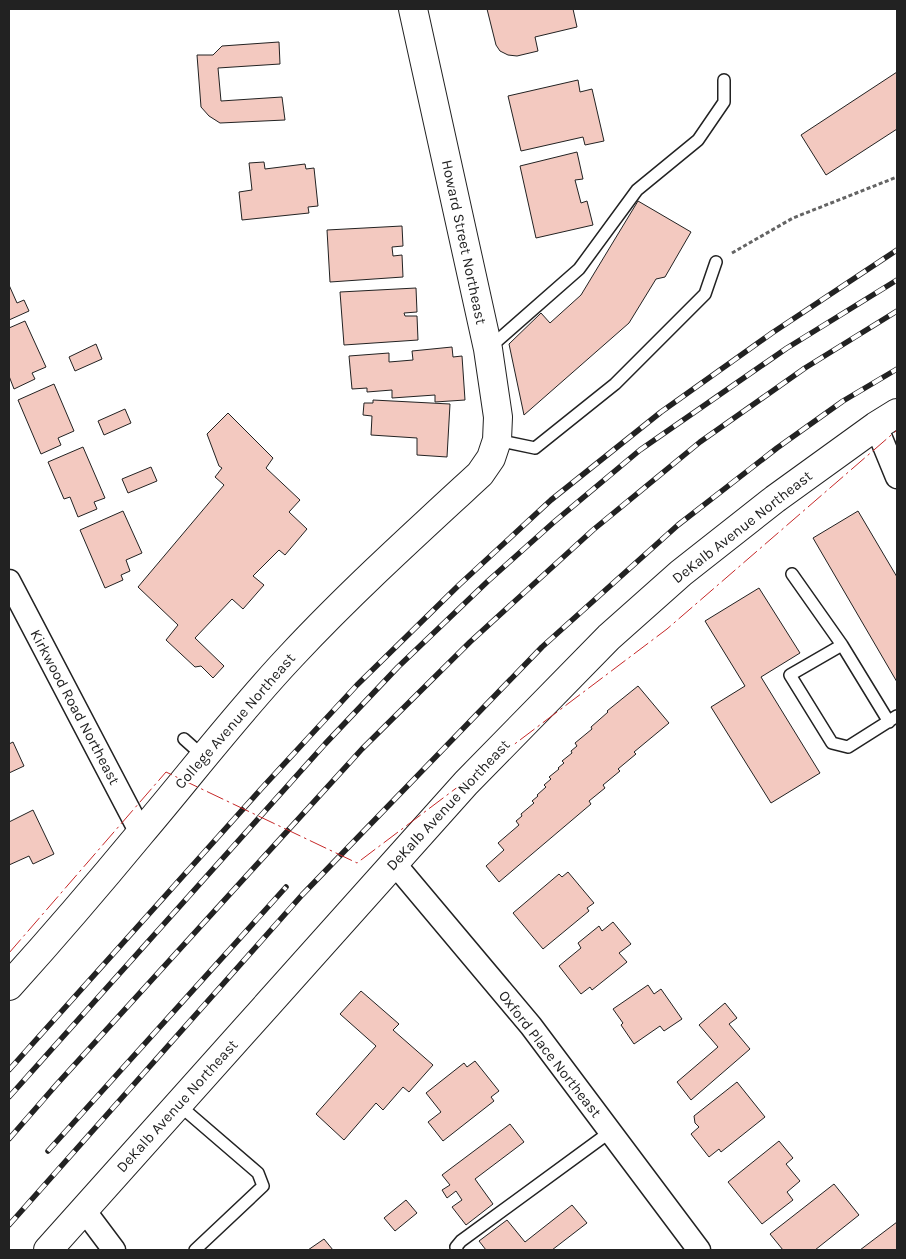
<svg xmlns="http://www.w3.org/2000/svg" width="906" height="1259" viewBox="0 0 906 1259" font-family="Karla,sans-serif">
<style>
.building{fill:#f3c9c0;stroke:#222}
.lines{fill:none;stroke-linecap:round;stroke-linejoin:round}
.lane-casing{stroke:#222;stroke-width:14}
.street-casing{stroke:#222;stroke-width:25}
.secondary-casing{stroke:#222;stroke-width:30}
.path{stroke:#646464;stroke-width:3;stroke-dasharray:4 2.5;stroke-linecap:butt}
.lane{stroke:#fff;stroke-width:11}
.street{stroke:#fff;stroke-width:22}
.secondary{stroke:#fff;stroke-width:28}
.rail-casing{stroke:#222;stroke-width:5.5}
.rail{stroke:#fff;stroke-width:4;stroke-dasharray:11;stroke-linecap:butt}
.power{stroke:#c62828;stroke-width:1;stroke-dasharray:18 4 2.5 4;stroke-linecap:butt}
.labels{text-anchor:middle;stroke-width:4;stroke-linejoin:round;paint-order:stroke}
.street-label{font-size:15px;fill:#222;stroke:#fff}
</style>
<rect width="100%" height="100%" fill="#fff"/>
<!-- building -->
<path class="building" d="M 487,9 L 573,9 L 577,27 L 535,37 L 538,51 L 517,56 L 508,55 L 500,51 L 496,45 Z
M 279,42 L 280,64 L 218,68 L 221,101 L 282,97 L 285,120 L 220,123 L 209,116 L 201,107 L 197,55 L 213,55 L 222,46 Z
M 897,72 L 897,129 L 826,175 L 801,135 Z
M 578,80 L 580,92 L 592,89 L 604,141 L 585,145 L 583,137 L 521,151 L 508,96 Z
M 577,152 L 583,179 L 575,180 L 581,203 L 587,201 L 593,225 L 536,238 L 520,166 Z
M 264,162 L 265,169 L 305,164 L 306,169 L 314,168 L 318,206 L 308,207 L 309,213 L 242,220 L 239,192 L 252,190 L 249,163 Z
M 638,201 L 691,232 L 665,277 L 656,279 L 629,323 L 524,415 L 509,344 L 541,313 L 550,323 L 581,295 Z
M 402,226 L 403,246 L 392,247 L 393,256 L 402,255 L 403,277 L 330,282 L 327,230 Z
M 9,285 L 17,303 L 24,300 L 29,311 L 9,320 Z
M 416,288 L 417,312 L 404,313 L 405,316 L 417,316 L 418,340 L 344,345 L 340,292 Z
M 25,321 L 46,367 L 32,373 L 35,379 L 14,389 L 9,376 L 9,328 Z
M 96,344 L 102,359 L 75,371 L 69,357 Z
M 452,347 L 453,357 L 462,356 L 465,400 L 435,402 L 435,395 L 392,398 L 392,390 L 367,392 L 367,388 L 352,389 L 349,356 L 389,353 L 389,362 L 413,360 L 412,351 Z
M 54,384 L 74,431 L 58,438 L 61,445 L 41,454 L 18,400 Z
M 373,400 L 450,404 L 447,457 L 417,455 L 417,438 L 371,435 L 372,416 L 363,415 L 364,403 L 373,403 Z
M 125,409 L 131,423 L 104,435 L 98,421 Z
M 228,413 L 273,458 L 266,468 L 300,500 L 289,512 L 307,529 L 285,555 L 279,550 L 253,576 L 264,585 L 243,609 L 232,599 L 195,638 L 224,666 L 213,678 L 201,666 L 195,667 L 166,640 L 178,625 L 138,587 L 224,485 L 215,477 L 222,468 L 219,466 L 207,434 Z
M 83,447 L 105,498 L 94,502 L 97,509 L 78,517 L 70,497 L 64,499 L 48,462 Z
M 151,467 L 157,481 L 128,493 L 122,479 Z
M 123,511 L 142,553 L 126,560 L 130,571 L 121,575 L 123,580 L 105,588 L 80,530 Z
M 858,511 L 897,577 L 897,682 L 813,538 Z
M 759,588 L 800,653 L 761,677 L 820,773 L 771,803 L 711,707 L 745,686 L 705,621 Z
M 638,686 L 669,723 L 634,752 L 636,754 L 618,769 L 620,771 L 603,785 L 605,788 L 589,801 L 591,804 L 499,882 L 486,866 L 504,850 L 498,843 L 519,825 L 516,821 L 522,816 L 521,814 L 534,803 L 532,801 L 538,796 L 537,795 L 546,787 L 544,785 L 551,779 L 549,777 L 559,769 L 558,768 L 564,763 L 562,761 L 572,753 L 571,751 L 577,746 L 575,743 L 592,729 L 591,727 L 608,712 L 607,711 Z
M 13,742 L 24,766 L 9,773 L 9,744 Z
M 33,810 L 54,854 L 33,864 L 29,856 L 9,865 L 9,822 Z
M 568,872 L 594,903 L 587,908 L 589,911 L 543,949 L 513,913 L 559,874 L 562,877 Z
M 613,922 L 631,944 L 619,953 L 627,962 L 592,990 L 590,987 L 581,994 L 559,966 L 581,948 L 578,943 L 599,926 L 602,931 Z
M 648,985 L 654,994 L 661,989 L 682,1019 L 664,1031 L 660,1026 L 634,1044 L 621,1025 L 623,1023 L 613,1009 Z
M 361,991 L 399,1024 L 393,1030 L 433,1065 L 409,1092 L 403,1087 L 383,1110 L 376,1103 L 344,1140 L 316,1114 L 376,1046 L 340,1014 Z
M 725,1003 L 737,1018 L 729,1024 L 750,1049 L 691,1100 L 677,1082 L 718,1047 L 699,1025 Z
M 475,1061 L 499,1091 L 491,1097 L 494,1101 L 443,1141 L 428,1122 L 441,1112 L 426,1093 L 464,1063 L 467,1067 Z
M 737,1082 L 765,1117 L 721,1152 L 719,1149 L 709,1157 L 691,1134 L 699,1127 L 695,1123 L 694,1116 Z
M 510,1124 L 524,1142 L 475,1179 L 493,1204 L 466,1225 L 452,1207 L 462,1200 L 456,1191 L 447,1198 L 442,1190 L 450,1185 L 442,1175 Z
M 779,1141 L 793,1158 L 786,1164 L 800,1181 L 787,1192 L 793,1200 L 762,1224 L 728,1182 Z
M 834,1184 L 859,1215 L 815,1250 L 783,1250 L 770,1234 Z
M 406,1200 L 417,1213 L 395,1231 L 384,1218 Z
M 572,1205 L 587,1223 L 552,1250 L 486,1250 L 479,1241 L 507,1220 L 525,1242 Z
M 897,1222 L 897,1250 L 860,1250 Z
M 324,1239 L 333,1250 L 308,1250 Z"/>
<g class="lines">
<defs>
<path id="lane" d="M 489,348 L 579,269 L 637,190 L 698,140 L 724,102 L 724,80
M 497,440 L 535,448 L 615,384 L 705,294 L 716,262
M 792,574 L 842,645 L 889,722
M 842,645 L 790,675 L 832,743 L 848,747 L 897,716
M 184,739 L 203,756
M 179,1105 L 258,1173 L 263,1186 L 195,1250
M 457,1250 L 456,1247 L 461,1241 L 610,1132"/>
<path id="street" d="M 876,426 L 897,477
M 9,581 L 141,833
M 394,863 L 531,1026 L 699,1250
M 84,1210 L 114,1250"/>
<path id="secondary" d="M 9,986 C 54,936 97,886 140,834 C 191,774 238,712 292,655 C 351,592 416,533 480,474 L 491,458 L 497,440 L 498,417 L 488,349 L 413,9
M 48,1250 L 466,783 L 609,637 L 681,573 L 775,499 L 876,426 L 897,413"/>
</defs>
<!-- lane casing -->
<use href="#lane" class="lane-casing"/>
<!-- street casing -->
<use href="#street" class="street-casing"/>
<!-- secondary casing -->
<use href="#secondary" class="secondary-casing"/>
<!-- path -->
<path class="path" d="M 732,253 L 793,218 L 897,177"/>
<!-- lane -->
<use href="#lane" class="lane"/>
<!-- street -->
<use href="#street" class="street"/>
<!-- secondary -->
<use href="#secondary" class="secondary"/>
<defs>
<path id="rail" d="M 9,1070 L 261,789 L 357,685 L 459,585 L 551,500 L 661,412 L 772,333 L 897,250
M 9,1097 L 325,744 L 398,667 L 488,581 L 554,522 L 640,450 L 787,348 L 897,280
M 9,1139 L 57,1084 L 362,749 L 470,642 L 593,530 L 700,442 L 805,368 L 897,311
M 48,1151 L 286,887
M 9,1225 L 302,895 L 542,647 L 678,525 L 777,448 L 843,401 L 897,369"/>
</defs>
<!-- rail casing -->
<use href="#rail" class="rail-casing"/>
<!-- rail -->
<use href="#rail" class="rail"/>
<!-- power -->
<path class="power" d="M 9,953 L 166,772 L 357,863 L 667,629 L 897,430"/>
</g>
<g class="labels">
<!-- street labels -->
<g class="street-label">
<text transform="translate(464 242) rotate(78)" y="5">Howard Street Northeast</text>
<text transform="translate(742 527) rotate(-38)" y="5">DeKalb Avenue Northeast</text>
<text transform="translate(75 707) rotate(62)" y="5">Kirkwood Road Northeast</text>
<text transform="translate(235 721) rotate(-49)" y="5">College Avenue Northeast</text>
<text transform="translate(448 805) rotate(-47)" y="5">DeKalb Avenue Northeast</text>
<text transform="translate(550 1054) rotate(52)" y="5">Oxford Place Northeast</text>
<text transform="translate(177 1106) rotate(-48)" y="5">DeKalb Avenue Northeast</text>
</g>
</g>
<!-- border -->
<rect width="906" height="1259" fill="none" stroke="#222222" stroke-width="20"/>
</svg>
